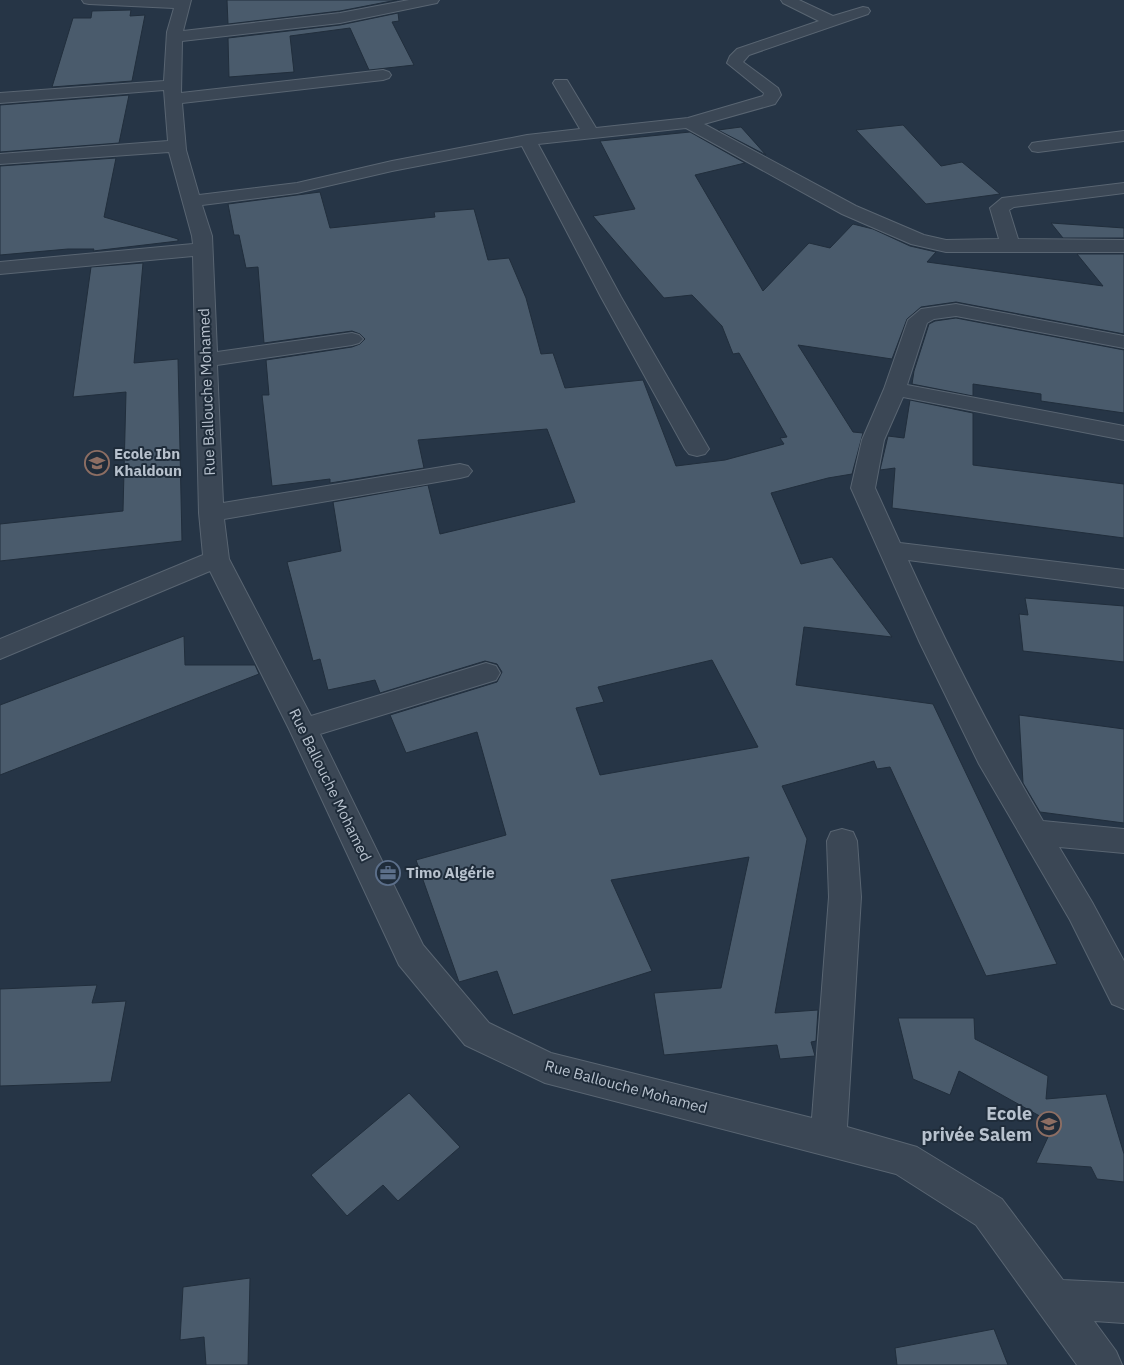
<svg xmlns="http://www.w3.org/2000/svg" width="1124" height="1365" viewBox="0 0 1124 1365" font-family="'IBM Plex Sans',sans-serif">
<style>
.building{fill:#4a5b6c;stroke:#212e3c;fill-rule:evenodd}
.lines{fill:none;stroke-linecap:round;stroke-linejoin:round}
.minor-casing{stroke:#596572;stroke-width:2}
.minor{fill:#3b4755;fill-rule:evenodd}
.labels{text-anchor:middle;stroke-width:4;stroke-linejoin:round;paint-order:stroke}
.street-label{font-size:15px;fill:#b8c2ce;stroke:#1f2c3a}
.poi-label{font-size:15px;font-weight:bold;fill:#b8c2ce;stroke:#1f2c3a;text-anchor:start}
.near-poi-label{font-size:18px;font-weight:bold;fill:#b8c2ce;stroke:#1f2c3a;text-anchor:end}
</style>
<rect width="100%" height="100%" fill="#263546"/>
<!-- building -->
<path class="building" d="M 227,0 L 397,0 L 340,11 L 228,24 Z
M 131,10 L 130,16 L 145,15 L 132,81 L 52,87 L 73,18 L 91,18 L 92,11 Z
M 398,13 L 399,21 L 392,22 L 414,65 L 369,70 L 350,28 L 290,36 L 294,72 L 229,77 L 228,38 L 340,25 Z
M 129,95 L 119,143 L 0,152 L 0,105 Z
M 903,125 L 941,166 L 962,162 L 1000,194 L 926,204 L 856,130 Z
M 741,127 L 766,155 L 718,130 Z
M 690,132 L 745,163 L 695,175 L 763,291 L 809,243 L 830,248 L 853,224 L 873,229 L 910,246 L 936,252 L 927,262 L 1103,286 L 1077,254 L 1124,254 L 1124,334 L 956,302 L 921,307 L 907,319 L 892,359 L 798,345 L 853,432 L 863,433 L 852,474 L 828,478 L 771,493 L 801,564 L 832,557 L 892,637 L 804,627 L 796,685 L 933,704 L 1057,964 L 986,976 L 890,767 L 877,769 L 874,761 L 782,786 L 807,839 L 775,1013 L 818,1010 L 816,1041 L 811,1042 L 815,1056 L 780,1059 L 777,1045 L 664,1055 L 654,993 L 721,988 L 749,857 L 611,880 L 652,971 L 513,1015 L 497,971 L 459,982 L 416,860 L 506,835 L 477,732 L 406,753 L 390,715 L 497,682 L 502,672 L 497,664 L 485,661 L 380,693 L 375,680 L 328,690 L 320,659 L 313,661 L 287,562 L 341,551 L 333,502 L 428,485 L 440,534 L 575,502 L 547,429 L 418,440 L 424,468 L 330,483 L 330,479 L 272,486 L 262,395 L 269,395 L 266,360 L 352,347 L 360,344 L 365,339 L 360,334 L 352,331 L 264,343 L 258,267 L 246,268 L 239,235 L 234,235 L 228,204 L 320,192 L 330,228 L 435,217 L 434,212 L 474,209 L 488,260 L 509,258 L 526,298 L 541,354 L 553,353 L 565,388 L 643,380 L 676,466 L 725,460 L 784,444 L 780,438 L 787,437 L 739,353 L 733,354 L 722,326 L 692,295 L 664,298 L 593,216 L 635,209 L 600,141 ZM 712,660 L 758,747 L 600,775 L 576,708 L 604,702 L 598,687 Z
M 116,158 L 104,217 L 178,239 L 178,241 L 93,251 L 94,249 L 68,249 L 0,255 L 0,166 Z
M 1051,223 L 1124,228 L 1124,238 L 1063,238 Z
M 143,263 L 134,363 L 178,359 L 182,541 L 0,561 L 0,524 L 123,511 L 126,392 L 73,397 L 91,267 Z
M 956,318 L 1124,350 L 1124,413 L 1041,401 L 1041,394 L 973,384 L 973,396 L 912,384 L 914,371 L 929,324 L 935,321 Z
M 910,400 L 973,413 L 973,465 L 1124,484 L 1124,538 L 892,508 L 895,468 L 880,470 L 888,436 L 904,438 Z
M 1025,598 L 1124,606 L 1124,662 L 1023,651 L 1019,614 L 1028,615 Z
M 184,636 L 185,665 L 255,665 L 259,674 L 0,775 L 0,705 Z
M 1019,715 L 1124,729 L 1124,823 L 1040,812 L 1023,783 Z
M 97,985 L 92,1003 L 126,1001 L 111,1082 L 0,1086 L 0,989 Z
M 898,1018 L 974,1018 L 975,1039 L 1048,1076 L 1046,1099 L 1106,1094 L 1124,1154 L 1124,1182 L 1097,1179 L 1091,1167 L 1036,1163 L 1054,1124 L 959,1071 L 950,1095 L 913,1079 Z
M 409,1093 L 460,1147 L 398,1201 L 383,1185 L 347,1216 L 311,1175 Z
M 250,1278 L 248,1365 L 206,1365 L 204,1337 L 180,1340 L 183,1287 Z
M 994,1329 L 1008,1365 L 897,1365 L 895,1348 Z"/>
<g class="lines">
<defs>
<path id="minor" d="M 82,0 L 191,0 L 183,31 L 340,13 L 409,0 L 439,0 L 437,3 L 432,4 L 340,23 L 182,41 L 181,93 L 383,70 L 389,72 L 391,75 L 389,78 L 383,80 L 182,103 L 186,150 L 199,195 L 297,183 L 392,161 L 527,135 L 580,129 L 553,83 L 555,80 L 567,80 L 596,128 L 688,118 L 763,96 L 764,93 L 727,63 L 730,56 L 737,49 L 819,21 L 783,3 L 781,0 L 799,0 L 833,16 L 863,7 L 868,8 L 870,11 L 868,14 L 749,55 L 743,62 L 778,88 L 781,95 L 775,104 L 704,124 L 856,206 L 924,235 L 946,240 L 999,239 L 990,208 L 1002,198 L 1124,183 L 1124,193 L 1014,207 L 1009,210 L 1018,239 L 1124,240 L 1124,252 L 946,252 L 911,244 L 842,214 L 686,128 L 538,144 L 621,297 L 709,449 L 705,454 L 697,456 L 689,454 L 685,449 L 601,297 L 522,146 L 392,171 L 297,193 L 202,205 L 212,236 L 217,352 L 352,333 L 359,335 L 363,339 L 359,343 L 352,345 L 217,365 L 223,503 L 460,464 L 468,466 L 472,471 L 468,476 L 460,478 L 224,519 L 229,559 L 311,716 L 486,663 L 496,666 L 500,673 L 496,680 L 320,734 L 423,945 L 489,1023 L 551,1053 L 812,1118 L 829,897 L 827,841 L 831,832 L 842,829 L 853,832 L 857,841 L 861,897 L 847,1127 L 917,1147 L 1002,1199 L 1063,1280 L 1124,1283 L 1124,1323 L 1094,1321 L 1116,1351 L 1122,1365 L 1077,1365 L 976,1225 L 896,1174 L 545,1083 L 465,1045 L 399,965 L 289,729 L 210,571 L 0,659 L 0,639 L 203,555 L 199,513 L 193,256 L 0,274 L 0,262 L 193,244 L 192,236 L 169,152 L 0,164 L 0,154 L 168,141 L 164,90 L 0,103 L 0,93 L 164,81 L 167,32 L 174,8 L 89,4 L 84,3 Z
M 1124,131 L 1124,141 L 1038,152 L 1032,151 L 1029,147 L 1032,143 L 1038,142 Z
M 956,304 L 1124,336 L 1124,348 L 956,316 L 934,319 L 927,323 L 907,385 L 1124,426 L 1124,440 L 903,397 L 884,440 L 875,488 L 900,543 L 1124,570 L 1124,588 L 908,560 C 949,650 993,737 1043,821 L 1124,829 L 1124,853 L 1059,847 L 1092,902 L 1124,961 L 1124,1009 L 1112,1004 L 1070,920 L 979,764 L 920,643 L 851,488 L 862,440 L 884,389 L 908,320 L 921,309 Z"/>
</defs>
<!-- minor casing -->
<use href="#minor" class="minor-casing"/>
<!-- minor -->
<use href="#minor" class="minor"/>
</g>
<!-- icons -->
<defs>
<symbol id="school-ring" viewBox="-11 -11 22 22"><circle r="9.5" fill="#1f2c3a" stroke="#8d6e63" stroke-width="1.5"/><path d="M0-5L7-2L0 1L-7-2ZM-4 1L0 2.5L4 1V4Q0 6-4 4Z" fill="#8d6e63"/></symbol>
<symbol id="office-ring" viewBox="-11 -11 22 22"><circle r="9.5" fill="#1f2c3a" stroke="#5c6f8a" stroke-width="1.5"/><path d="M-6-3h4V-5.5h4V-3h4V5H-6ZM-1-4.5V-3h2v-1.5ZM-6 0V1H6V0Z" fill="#5c6f8a"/></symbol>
</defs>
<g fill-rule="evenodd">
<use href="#school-ring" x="83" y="449" width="28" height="28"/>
<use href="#office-ring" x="374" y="859" width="28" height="28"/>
<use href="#school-ring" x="1035" y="1110" width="28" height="28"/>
</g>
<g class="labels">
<!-- street labels -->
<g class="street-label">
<text transform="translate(207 392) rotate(-92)" y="5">Rue Ballouche Mohamed</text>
<text transform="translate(330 785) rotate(64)" y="5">Rue Ballouche Mohamed</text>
<text transform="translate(626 1087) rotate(15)" y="5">Rue Ballouche Mohamed</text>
</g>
<!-- poi labels -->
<g class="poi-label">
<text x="114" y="459">Ecole Ibn<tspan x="114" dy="17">Khaldoun</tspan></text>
<text x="406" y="878">Timo Algérie</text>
</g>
<!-- near-poi labels -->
<g class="near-poi-label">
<text x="1032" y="1120">Ecole<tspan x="1032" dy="21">privée Salem</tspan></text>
</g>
</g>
</svg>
